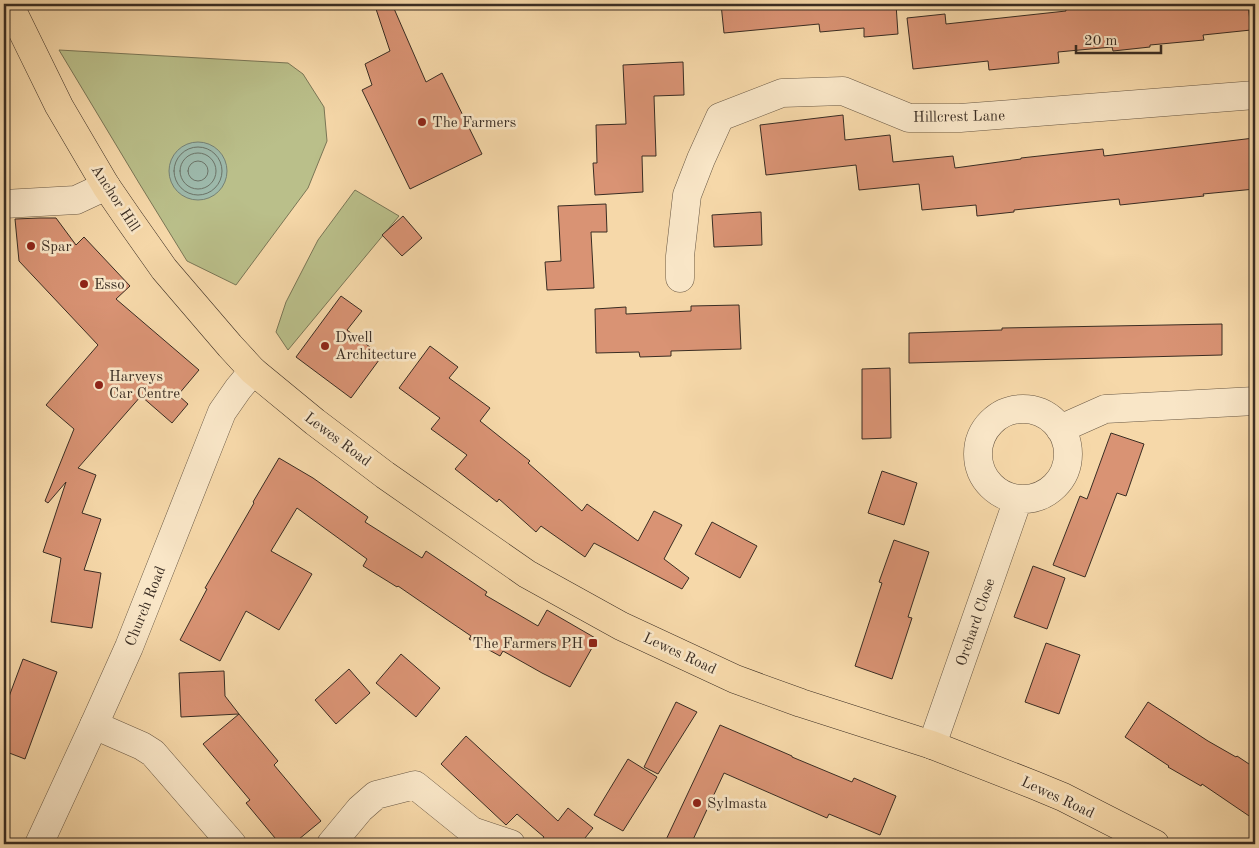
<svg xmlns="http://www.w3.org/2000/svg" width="1259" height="848" viewBox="0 0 1259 848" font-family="'Old Standard TT',serif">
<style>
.green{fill:#babf8a;stroke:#7a7656}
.water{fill:#9db9ab;stroke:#758175}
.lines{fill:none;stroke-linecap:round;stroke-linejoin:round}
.shore{stroke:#6c7367;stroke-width:1}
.building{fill:#d99374;stroke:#3a2d23}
.minor-casing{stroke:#695844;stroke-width:29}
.tertiary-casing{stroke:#695844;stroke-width:29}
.trunk-casing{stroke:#3a2d23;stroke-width:29}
.minor{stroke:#f9e6c7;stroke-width:28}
.tertiary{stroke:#f9e6c7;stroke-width:28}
.trunk{stroke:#f6d8a9;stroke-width:28}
.poi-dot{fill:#8f2418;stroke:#f9e6c7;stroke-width:2}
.labels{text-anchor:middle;stroke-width:5;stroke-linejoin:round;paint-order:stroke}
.street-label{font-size:15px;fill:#3a2d23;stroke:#f9e6c7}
.poi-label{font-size:15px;fill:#3a2d23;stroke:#f9e6c7;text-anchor:start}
</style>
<rect width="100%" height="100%" fill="#f6d8a9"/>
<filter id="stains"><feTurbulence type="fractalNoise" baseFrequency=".004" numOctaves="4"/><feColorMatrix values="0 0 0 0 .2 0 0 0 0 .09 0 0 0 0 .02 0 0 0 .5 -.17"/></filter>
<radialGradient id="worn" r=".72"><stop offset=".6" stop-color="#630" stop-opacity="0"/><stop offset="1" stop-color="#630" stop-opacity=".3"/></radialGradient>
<!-- green -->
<path class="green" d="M 59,50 L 288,63 L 303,74 L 324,107 L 327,141 L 308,188 L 236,285 L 187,261 L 139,183 Z
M 355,190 L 399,216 L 288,350 L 276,332 L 286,302 L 318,240 Z"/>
<!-- water -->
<path class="water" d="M169 171a29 29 0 1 1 58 0a29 29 0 1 1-58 0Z"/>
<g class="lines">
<!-- shore -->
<path class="shore" d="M174 171a24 24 0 1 1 48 0a24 24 0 1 1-48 0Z
M180 171a18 18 0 1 1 36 0a18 18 0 1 1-36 0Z
M188 171a10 10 0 1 1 20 0a10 10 0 1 1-20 0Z"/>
</g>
<!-- building -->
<path class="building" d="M 380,4 L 392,4 L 426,82 L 442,73 L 482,154 L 410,189 L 362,90 L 372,85 L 365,64 L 390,51 L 375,6 Z
M 721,4 L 896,4 L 898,34 L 864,37 L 864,28 L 820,32 L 819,24 L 724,33 Z
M 1065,4 L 1248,4 L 1251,30 L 1203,35 L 1204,40 L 1150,45 L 1150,47 L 1113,51 L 1112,47 L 1058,52 L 1059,63 L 989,70 L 988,61 L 913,69 L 907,18 L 945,14 L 946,24 L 1066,11 Z
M 683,62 L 684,95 L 654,96 L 656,156 L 642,156 L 643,192 L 595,195 L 593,163 L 597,163 L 596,125 L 626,124 L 623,65 Z
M 843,115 L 845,140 L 890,135 L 893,162 L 953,156 L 955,168 L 1021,159 L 1021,158 L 1103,149 L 1104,156 L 1254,138 L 1255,152 L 1255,189 L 1203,194 L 1204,196 L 1120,205 L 1119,199 L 1014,210 L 1014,212 L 977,216 L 976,205 L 922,210 L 919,184 L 859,190 L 856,165 L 766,175 L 760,125 Z
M 606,204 L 607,232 L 591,232 L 594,288 L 547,290 L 545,262 L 561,261 L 558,206 Z
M 761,212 L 762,245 L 714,247 L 712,215 Z
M 403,216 L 422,238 L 402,256 L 382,235 Z
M 40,218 L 56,218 L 76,245 L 84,237 L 130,286 L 116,299 L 199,370 L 178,395 L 188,404 L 172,423 L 141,396 L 78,468 L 96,475 L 82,513 L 101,519 L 84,570 L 101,573 L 92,628 L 51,622 L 61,558 L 43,552 L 66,482 L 48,503 L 45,501 L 74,429 L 46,405 L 98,345 L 19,261 L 15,219 Z
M 341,296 L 362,311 L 347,330 L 382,356 L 351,398 L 296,357 Z
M 739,305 L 741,349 L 671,351 L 671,356 L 640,357 L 639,352 L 596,353 L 595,309 L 626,307 L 626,314 L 691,311 L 691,306 Z
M 1222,324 L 1222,355 L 909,363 L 909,333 L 1002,330 L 1002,328 Z
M 430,346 L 458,367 L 449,378 L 490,408 L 480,421 L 530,461 L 528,463 L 582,511 L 587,504 L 638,541 L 654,511 L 682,525 L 664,559 L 689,578 L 682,589 L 594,543 L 585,557 L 541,526 L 536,532 L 499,499 L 497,502 L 455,469 L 467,455 L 431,429 L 440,418 L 399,388 Z
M 890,368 L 891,438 L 862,439 L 862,369 Z
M 1111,433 L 1144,444 L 1126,496 L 1117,493 L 1085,577 L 1053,565 L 1080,496 L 1087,499 Z
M 279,458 L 313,478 L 368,517 L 365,522 L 422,558 L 426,551 L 487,592 L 485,595 L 538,626 L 547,610 L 597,639 L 570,687 L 542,673 L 503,651 L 500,656 L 469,639 L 471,636 L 446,619 L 398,586 L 397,587 L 363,566 L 367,559 L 297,508 L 271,551 L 312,574 L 279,630 L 246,611 L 220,661 L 180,640 L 207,589 L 205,588 L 254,503 L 253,502 Z
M 882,471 L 917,483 L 904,525 L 868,513 Z
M 712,522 L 757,546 L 740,578 L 695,554 Z
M 894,540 L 929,552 L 908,617 L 912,618 L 892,679 L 855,666 L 882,583 L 879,582 Z
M 1033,566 L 1065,578 L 1047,629 L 1014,617 Z
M 1046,643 L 1080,655 L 1059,714 L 1025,702 Z
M 401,654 L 440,688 L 416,717 L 376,683 Z
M 23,659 L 57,672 L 25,759 L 4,751 L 4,710 Z
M 349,669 L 370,693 L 336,724 L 315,700 Z
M 224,671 L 225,696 L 239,714 L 181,717 L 179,673 Z
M 676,702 L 697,712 L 658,774 L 644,767 Z
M 1148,702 L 1208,741 L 1236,757 L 1237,756 L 1255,768 L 1255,820 L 1202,784 L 1201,786 L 1168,767 L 1169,766 L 1125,737 Z
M 239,714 L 278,761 L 274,765 L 321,821 L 293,844 L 280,844 L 246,803 L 250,800 L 203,744 Z
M 720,725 L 792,756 L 792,757 L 852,782 L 854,778 L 896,796 L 880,835 L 829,814 L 827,818 L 724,773 L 691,844 L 664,844 Z
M 466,736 L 558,821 L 568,808 L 593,828 L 581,843 L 583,844 L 538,844 L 544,837 L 517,814 L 506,825 L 490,810 L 441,764 Z
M 628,759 L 657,777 L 623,831 L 594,815 Z"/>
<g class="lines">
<defs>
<path id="minor" d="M 4,204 L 76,200 L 106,186
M 680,278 L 680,256 L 687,195 L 701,159 L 720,117 L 782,93 L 843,91 L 909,118 L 960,118 L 1255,95
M978 454a45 45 0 1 1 90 0a45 45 0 1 1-90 0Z
M 1060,429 L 1105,409 L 1255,401
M 94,725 L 142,746 L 153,753 L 232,844
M 932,745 L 1018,499
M 331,844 L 360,809 L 376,795 L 415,785 L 472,831 L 511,844"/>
<path id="tertiary" d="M 39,844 L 94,725 L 129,647 L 222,412 L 238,389 L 253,371"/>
<path id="trunk" d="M 9,4 L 59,106 L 106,186 L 128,218 L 164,269 L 230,346 L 253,371 L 315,422 L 385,475 L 527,574 L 621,626 L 735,679 L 801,703 L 932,745 L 1034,785 L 1063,797 L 1155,844"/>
</defs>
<!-- minor casing -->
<use href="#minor" class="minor-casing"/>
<!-- tertiary casing -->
<use href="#tertiary" class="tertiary-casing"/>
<!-- trunk casing -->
<use href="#trunk" class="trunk-casing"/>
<!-- minor -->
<use href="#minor" class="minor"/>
<!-- tertiary -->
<use href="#tertiary" class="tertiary"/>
<!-- trunk -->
<use href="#trunk" class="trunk"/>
</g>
<!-- markers -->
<g class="poi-dot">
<circle cx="422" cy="122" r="5"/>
<circle cx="31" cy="246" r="5"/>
<circle cx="84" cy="284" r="5"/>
<circle cx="325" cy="346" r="5"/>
<circle cx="99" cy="385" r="5"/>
<rect x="588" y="638" width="10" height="10" rx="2.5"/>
<circle cx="697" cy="803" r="5"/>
</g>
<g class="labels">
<!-- street labels -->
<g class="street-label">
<text transform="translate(959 116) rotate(-1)" y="5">Hillcrest Lane</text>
<text transform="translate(116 198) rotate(57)" y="5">Anchor Hill</text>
<text transform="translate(338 439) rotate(37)" y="5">Lewes Road</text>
<text transform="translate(145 606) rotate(-68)" y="5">Church Road</text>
<text transform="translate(975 622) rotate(-71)" y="5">Orchard Close</text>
<text transform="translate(680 653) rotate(25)" y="5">Lewes Road</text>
<text transform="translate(1058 797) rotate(25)" y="5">Lewes Road</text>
</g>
<!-- poi labels -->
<g class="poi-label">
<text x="432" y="127">The Farmers</text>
<text x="41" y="251">Spar</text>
<text x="94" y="289">Esso</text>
<text x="335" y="342">Dwell<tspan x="335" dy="17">Architecture</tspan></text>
<text x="109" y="381">Harveys<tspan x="109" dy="17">Car Centre</tspan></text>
<text x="583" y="648" text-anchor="end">The Farmers PH</text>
<text x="707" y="808">Sylmasta</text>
</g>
</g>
<!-- margin -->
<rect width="1259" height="848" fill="none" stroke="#f6d8a9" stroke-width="20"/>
<rect x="5" y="5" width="1249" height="838" fill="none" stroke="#3a2d23" stroke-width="2.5"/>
<rect x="10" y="10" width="1239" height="828" fill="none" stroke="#3a2d23"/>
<!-- scale -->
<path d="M1076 45v8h85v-8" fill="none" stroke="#3a2d23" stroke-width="2.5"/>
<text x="1084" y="45" font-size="15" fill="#3a2d23" stroke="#f9e6c7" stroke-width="4" paint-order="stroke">20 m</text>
<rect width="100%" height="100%" filter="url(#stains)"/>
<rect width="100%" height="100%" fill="url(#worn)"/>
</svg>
